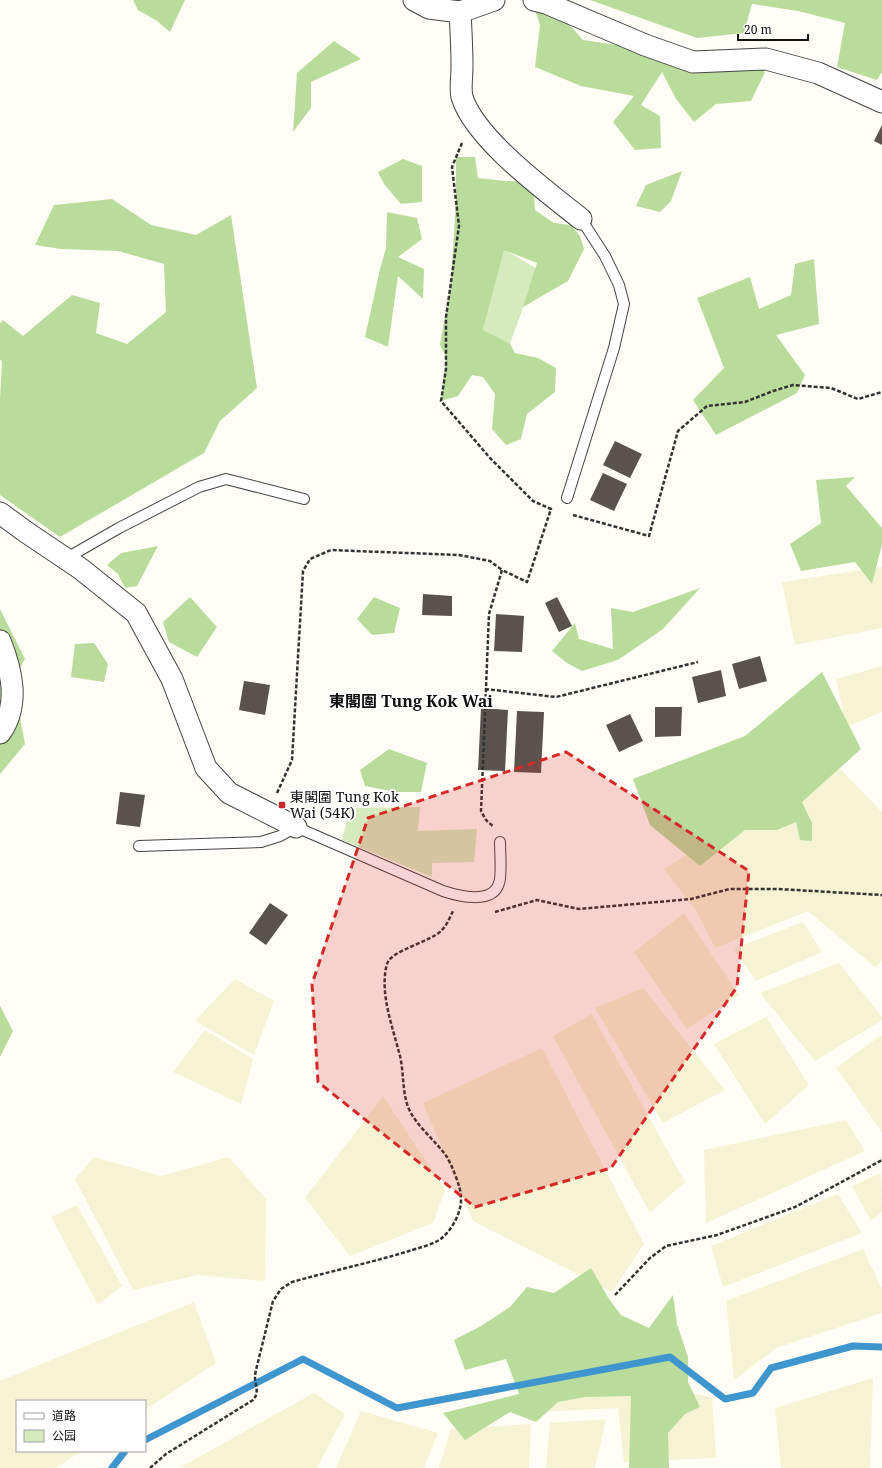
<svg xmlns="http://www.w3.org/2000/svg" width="882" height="1468" viewBox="0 0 882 1468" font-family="'Noto Serif','Noto Sans SC',serif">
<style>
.farmland{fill:#f6f3d4}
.green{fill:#d5ebbd}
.forest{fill:#b9dc9c}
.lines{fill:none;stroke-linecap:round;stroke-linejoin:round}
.stream{stroke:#3f96cf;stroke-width:7}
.building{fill:#5a524d}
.service-casing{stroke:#444;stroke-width:12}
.minor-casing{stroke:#444;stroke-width:23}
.path{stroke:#333;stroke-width:2.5;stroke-dasharray:4 2;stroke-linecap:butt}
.service{stroke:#fff;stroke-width:10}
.minor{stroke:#fff;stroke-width:21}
.marked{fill:#d62828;fill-opacity:0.2;stroke:#d62828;stroke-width:3;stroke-dasharray:8 5;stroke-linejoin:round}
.poi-dot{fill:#c4262e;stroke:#fff;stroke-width:1.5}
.labels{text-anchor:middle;stroke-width:4;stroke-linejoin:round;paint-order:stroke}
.poi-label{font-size:14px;fill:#111;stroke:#fff;text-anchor:start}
.quarter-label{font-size:16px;font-weight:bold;fill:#111;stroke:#fff}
</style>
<rect width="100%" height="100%" fill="#fffdf5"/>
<!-- farmland -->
<path class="farmland" d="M 882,567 L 882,628 L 795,645 L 782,582 Z
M 882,666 L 882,712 L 846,727 L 836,679 Z
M 833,761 L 882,812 L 882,961 L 875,967 L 808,911 L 715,948 L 697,912 L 664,869 Z
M 684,913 L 739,995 L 687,1029 L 634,952 Z
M 803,922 L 822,952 L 756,981 L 734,949 Z
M 839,963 L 882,1017 L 882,1020 L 815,1061 L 760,993 Z
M 235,979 L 274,1001 L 254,1055 L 195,1021 Z
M 643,988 L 725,1090 L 663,1123 L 595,1008 Z
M 592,1014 L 685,1182 L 650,1213 L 553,1036 Z
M 766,1017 L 809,1085 L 765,1124 L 714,1044 Z
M 205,1030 L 253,1059 L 241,1104 L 173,1072 Z
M 881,1035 L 882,1037 L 882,1132 L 836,1068 Z
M 542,1048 L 644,1244 L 612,1292 L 473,1221 L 423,1103 Z
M 383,1096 L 445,1190 L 433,1223 L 350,1256 L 305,1198 Z
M 846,1120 L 865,1151 L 706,1223 L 704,1150 Z
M 94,1157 L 161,1176 L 229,1157 L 266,1199 L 265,1281 L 197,1275 L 133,1290 L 75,1179 Z
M 881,1173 L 882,1212 L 871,1221 L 852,1186 Z
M 838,1194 L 862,1233 L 723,1287 L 711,1246 Z
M 77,1205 L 122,1286 L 98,1305 L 51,1217 Z
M 863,1249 L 882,1289 L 882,1313 L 776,1348 L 734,1380 L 726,1301 Z
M 194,1302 L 216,1363 L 145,1410 L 145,1401 L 17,1401 L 17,1451 L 82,1451 L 56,1468 L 0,1468 L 0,1381 Z
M 873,1378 L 870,1468 L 781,1468 L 775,1408 Z
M 611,1380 L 712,1397 L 716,1458 L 624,1462 L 618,1408 L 539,1412 L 537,1393 Z
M 314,1393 L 345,1414 L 317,1468 L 179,1468 Z
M 361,1411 L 438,1433 L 424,1468 L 336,1468 Z
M 606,1419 L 595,1468 L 546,1468 L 550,1423 Z
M 531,1424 L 529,1468 L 439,1468 L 451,1429 Z"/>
<!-- green -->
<path class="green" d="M 504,249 L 537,269 L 510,344 L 481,338 Z
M 420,807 L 418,831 L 477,829 L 474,862 L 432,863 L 432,877 L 342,840 L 350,808 Z"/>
<!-- forest -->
<path class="forest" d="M 133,0 L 185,0 L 170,32 L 157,21 L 138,10 Z
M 590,0 L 882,0 L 882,72 L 877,80 L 837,67 L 845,23 L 798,11 L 752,4 L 744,33 L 697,38 Z
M 535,10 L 568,23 L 583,40 L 637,48 L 752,59 L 765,72 L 751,101 L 716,104 L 694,122 L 676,99 L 662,72 L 641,105 L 660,116 L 661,148 L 635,150 L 613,122 L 634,96 L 581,86 L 535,67 L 540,25 Z
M 334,41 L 361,59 L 311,82 L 311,108 L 293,132 L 297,73 Z
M 456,157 L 475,157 L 478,178 L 506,181 L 525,181 L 534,195 L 535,210 L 554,223 L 571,225 L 580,236 L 584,249 L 568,281 L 523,307 L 537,263 L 504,250 L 483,330 L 510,344 L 515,353 L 538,358 L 556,368 L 555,392 L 527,414 L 521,439 L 506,445 L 492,429 L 495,394 L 483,377 L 472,375 L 458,396 L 441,401 L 446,357 L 440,345 L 451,282 L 456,200 Z
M 403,159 L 422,166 L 422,202 L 401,204 L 384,184 L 378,172 Z
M 682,171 L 671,201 L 660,212 L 636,206 L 646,185 Z
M 112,199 L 151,225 L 196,235 L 231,215 L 257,388 L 220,421 L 204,453 L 60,537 L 0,495 L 0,399 L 2,362 L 0,359 L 0,323 L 3,320 L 23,336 L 72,295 L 100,303 L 96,333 L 127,344 L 166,312 L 164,264 L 118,251 L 61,249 L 35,245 L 54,205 Z
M 387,212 L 417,218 L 422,239 L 398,257 L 424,269 L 423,299 L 398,276 L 388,347 L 365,337 L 380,269 L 386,248 Z
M 814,259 L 819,324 L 776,335 L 805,375 L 797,393 L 716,435 L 693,400 L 724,368 L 697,298 L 750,277 L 759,309 L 791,295 L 795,264 Z
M 855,477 L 846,486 L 882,528 L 882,544 L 872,584 L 855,562 L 801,571 L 790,544 L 821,523 L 816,480 Z
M 158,546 L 137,586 L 125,588 L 118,574 L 107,565 L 121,553 Z
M 700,588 L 663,629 L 618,660 L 582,671 L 567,663 L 552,651 L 575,623 L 579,639 L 613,649 L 611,608 L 633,612 Z
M 190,597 L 217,627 L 197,657 L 169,642 L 163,622 Z
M 374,597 L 400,608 L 394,633 L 372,635 L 357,619 Z
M 0,609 L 25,659 L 13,680 L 25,744 L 0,774 Z
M 94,643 L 108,664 L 104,682 L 71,677 L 75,644 Z
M 822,672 L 861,749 L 802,802 L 812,823 L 812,841 L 800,840 L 796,822 L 777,830 L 745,830 L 700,866 L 650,825 L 633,779 L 745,736 Z
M 389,749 L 427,763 L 421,792 L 396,792 L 365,786 L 360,770 Z
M 0,1006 L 13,1031 L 0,1057 Z
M 591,1268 L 609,1299 L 621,1315 L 649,1328 L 673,1295 L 677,1324 L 688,1357 L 688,1382 L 700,1407 L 685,1414 L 668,1433 L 669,1468 L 629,1468 L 631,1396 L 585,1397 L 558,1402 L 536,1422 L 510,1412 L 465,1440 L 443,1413 L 519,1394 L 506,1359 L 465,1370 L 454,1340 L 481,1326 L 510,1307 L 527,1287 L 554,1293 Z"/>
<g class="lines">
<!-- stream -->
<path class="stream" d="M 145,1440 L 303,1359 L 397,1408 L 670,1357 L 725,1399 L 753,1393 L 771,1368 L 853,1346 L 882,1347
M 112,1468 L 125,1451"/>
</g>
<!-- building -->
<path class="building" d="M 882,125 L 882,145 L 874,141 Z
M 615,441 L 642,454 L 630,478 L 603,465 Z
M 603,473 L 627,484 L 614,511 L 590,500 Z
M 423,594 L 452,596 L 452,616 L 422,615 Z
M 557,597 L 572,626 L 559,632 L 545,603 Z
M 496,614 L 524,616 L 522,652 L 494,651 Z
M 760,656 L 767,681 L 739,689 L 732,664 Z
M 721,670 L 726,696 L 698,703 L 692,677 Z
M 244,681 L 270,685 L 265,715 L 239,710 Z
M 655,707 L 682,707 L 681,736 L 655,737 Z
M 481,708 L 508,710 L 505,771 L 478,770 Z
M 517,711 L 544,712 L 541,773 L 514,772 Z
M 630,714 L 643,741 L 619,752 L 606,725 Z
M 120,792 L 145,795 L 140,827 L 116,824 Z
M 270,903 L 288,915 L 266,945 L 249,933 Z"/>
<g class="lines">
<defs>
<path id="service" d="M 567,498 L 614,348 L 624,304 L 619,285 L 605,256 L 581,219
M 65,559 L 119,528 L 199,487 L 226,479 L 304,499
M 139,846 L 261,842 L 280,836 L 296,827 L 443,891 C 458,896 493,905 499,883 C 502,876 500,852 500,842"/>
<path id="minor" d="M 414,0 L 429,8 L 460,12 L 494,0
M 534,0 L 546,3 L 645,45 L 693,62 L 766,59 L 818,73 L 882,102
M 460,12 C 461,30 462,48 462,67 C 462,76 460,89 462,97 C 475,139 546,191 581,219
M 0,513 L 26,532 L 81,569 L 136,613 L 172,679 L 206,768 L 229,793 L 296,827
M 0,641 C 12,671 20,705 0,733"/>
</defs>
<!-- service casing -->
<use href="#service" class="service-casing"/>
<!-- minor casing -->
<use href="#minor" class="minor-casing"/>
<!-- path -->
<path class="path" d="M 462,143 L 452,167 L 459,226 L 446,317 L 446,369 L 441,401 L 490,458 L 533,501 L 551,509 L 527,582 L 502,570 L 489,614 L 481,811 L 486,820 L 494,827
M 573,515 L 649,536 L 678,431 L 707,406 L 745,402 L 773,391 L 793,385 L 831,388 L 858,399 L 882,392
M 485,689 L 556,697 L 698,662
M 277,793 L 292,760 L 303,571 L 310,559 L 331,550 L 459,555 L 490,561 L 502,570
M 495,912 L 537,900 L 579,909 L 691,899 L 730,889 L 778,889 L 882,895
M 615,1295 L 650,1258 L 666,1246 L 717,1235 L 795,1207 L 814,1197 L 882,1160
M 150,1468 L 166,1454 L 253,1400 C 260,1392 255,1386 255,1377 C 255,1374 256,1370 257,1366 L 273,1301 L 281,1289 L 292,1282 C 331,1271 370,1263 409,1251 C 418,1248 436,1244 443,1237 C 453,1228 462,1211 461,1197 C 461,1187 452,1166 447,1157 C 435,1140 416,1126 408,1107 C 402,1090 404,1073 400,1056 C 393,1028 379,992 387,964 C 391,950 431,942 442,930 C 447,925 450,917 453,911"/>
<!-- service -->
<use href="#service" class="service"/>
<!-- minor -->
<use href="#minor" class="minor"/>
</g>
<!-- marked area -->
<path class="marked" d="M 566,752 L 749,871 L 737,987 L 611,1168 L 475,1207 L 318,1082 L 312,984 L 368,818 Z"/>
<!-- markers -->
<rect class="poi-dot" x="278" y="801" width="8" height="8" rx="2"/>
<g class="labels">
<!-- poi labels -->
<g class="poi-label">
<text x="290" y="802">東閣圍 Tung Kok<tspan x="290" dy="16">Wai (54K)</tspan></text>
</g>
<!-- quarter labels -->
<g class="quarter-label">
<text x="411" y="707">東閣圍 Tung Kok Wai</text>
</g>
</g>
<!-- legend -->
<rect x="16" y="1400" width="130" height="52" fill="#ffffff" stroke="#a0a0a0"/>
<rect x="24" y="1413" width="20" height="6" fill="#ffffff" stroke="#a0a0a0"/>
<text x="52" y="1420" font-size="12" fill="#111111">道路</text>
<rect x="24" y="1430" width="20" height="12" fill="#d5ebbd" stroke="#a0a0a0"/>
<text x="52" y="1440" font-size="12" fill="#111111">公园</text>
<!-- scale -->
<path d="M738 34v6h70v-6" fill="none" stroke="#111111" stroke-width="2"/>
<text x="744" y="34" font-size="12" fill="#111111" stroke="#ffffff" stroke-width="3" paint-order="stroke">20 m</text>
</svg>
